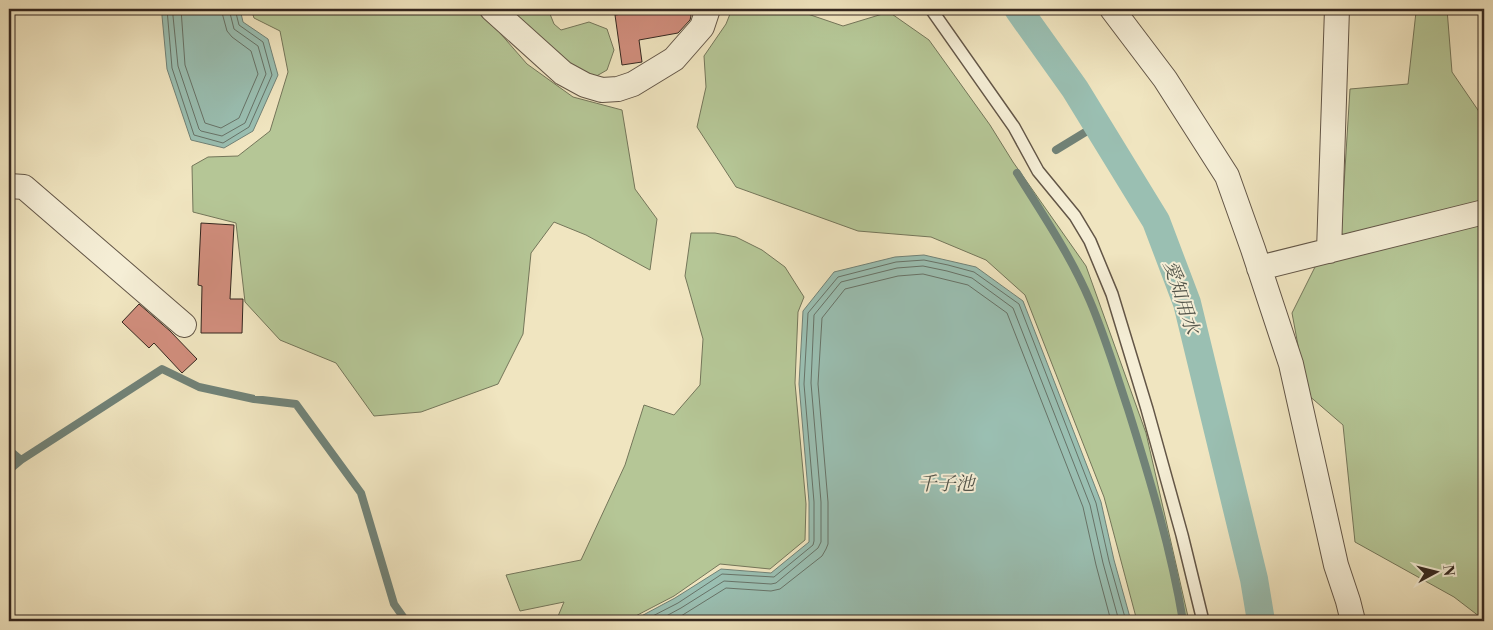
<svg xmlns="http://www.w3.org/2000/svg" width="1493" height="630" viewBox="0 0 1493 630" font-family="'Libre Bodoni','Noto Serif JP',serif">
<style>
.green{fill:#b5c696;stroke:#74765a}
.water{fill:#9abfb2;stroke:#718277}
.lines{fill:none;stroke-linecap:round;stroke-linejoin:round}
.shore{stroke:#677368;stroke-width:1}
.stream{stroke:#718277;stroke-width:8}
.canal{stroke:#9abfb2;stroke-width:28}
.building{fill:#d08d7c;stroke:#34271f}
.service-casing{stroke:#635647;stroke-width:14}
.minor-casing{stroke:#635647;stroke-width:26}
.service{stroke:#f5eed6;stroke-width:11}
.minor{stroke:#f5eed6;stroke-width:24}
.labels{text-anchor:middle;stroke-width:4;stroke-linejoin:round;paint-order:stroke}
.water-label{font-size:19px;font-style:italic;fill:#53554b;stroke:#f5eed6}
</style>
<rect width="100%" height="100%" fill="#f0e5c0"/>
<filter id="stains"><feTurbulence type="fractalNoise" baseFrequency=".004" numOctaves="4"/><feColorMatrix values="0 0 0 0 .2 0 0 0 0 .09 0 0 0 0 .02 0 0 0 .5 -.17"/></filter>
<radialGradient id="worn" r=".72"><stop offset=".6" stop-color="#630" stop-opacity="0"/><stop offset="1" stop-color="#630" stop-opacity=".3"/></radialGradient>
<!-- green -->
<path class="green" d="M 251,9 L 479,9 L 527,64 L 573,97 L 622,110 L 635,189 L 657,219 L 650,270 L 586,235 L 554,222 L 531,253 L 523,334 L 498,384 L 421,412 L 374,416 L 336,363 L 280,340 L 245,302 L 236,223 L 193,212 L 192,166 L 208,157 L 238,156 L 270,131 L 288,72 L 280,31 L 254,18 Z
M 504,9 L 548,9 L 554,24 L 561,30 L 589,22 L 607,29 L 614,50 L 607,70 L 593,78 L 565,67 L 536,33 Z
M 732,9 L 793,9 L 843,26 L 889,12 L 929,40 L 990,125 L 1013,162 L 1086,266 L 1146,433 L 1189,621 L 1137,621 L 1104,497 L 1025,295 L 986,260 L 931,237 L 858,231 L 736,187 L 697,127 L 706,87 L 704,56 L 726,24 Z
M 1430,9 L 1447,9 L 1452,72 L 1480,113 L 1484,157 L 1484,620 L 1454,597 L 1355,542 L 1343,425 L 1307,394 L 1292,313 L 1316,265 L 1341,233 L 1350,89 L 1408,84 L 1416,12 Z
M 691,233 L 715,233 L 736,237 L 762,250 L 785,267 L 804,297 L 798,312 L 795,383 L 806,504 L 805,540 L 770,569 L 720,564 L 674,596 L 626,621 L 556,621 L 564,602 L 520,611 L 506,575 L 581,560 L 625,465 L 644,405 L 674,415 L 700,385 L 703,339 L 685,276 Z"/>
<!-- water -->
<path class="water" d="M 162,9 L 240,9 L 243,22 L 268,39 L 278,75 L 253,131 L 224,148 L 191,140 L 167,69 L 162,16 Z
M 924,255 L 976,267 L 1023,301 L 1101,502 L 1114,560 L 1131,621 L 632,621 L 675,598 L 721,569 L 771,573 L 809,542 L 809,502 L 799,384 L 803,311 L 834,272 L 895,257 Z"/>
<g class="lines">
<!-- shore -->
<path class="shore" d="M 167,9 L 172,68 L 194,135 L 223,143 L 249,127 L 272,75 L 263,42 L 239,25 L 235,9
M 173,9 L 173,16 L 178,66 L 199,129 L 201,131 L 222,136 L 245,123 L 266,74 L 258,46 L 234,29 L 229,9
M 181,9 L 185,65 L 205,123 L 221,128 L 239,118 L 258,74 L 251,51 L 232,37 L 227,31 L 221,9
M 643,621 L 678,603 L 722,574 L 774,577 L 813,545 L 814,541 L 814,502 L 804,384 L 808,313 L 838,277 L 896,262 L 924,260 L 948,265 L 974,272 L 1019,304 L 1096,503 L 1109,561 L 1126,621
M 657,621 L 681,608 L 724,581 L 771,584 L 776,583 L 818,548 L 821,542 L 821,502 L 811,383 L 814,315 L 841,282 L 897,268 L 923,266 L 947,271 L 972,278 L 1013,308 L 1090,505 L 1103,563 L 1119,621
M 673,621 L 726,588 L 771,591 L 780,589 L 822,556 L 826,549 L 828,544 L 828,502 L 818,384 L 822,318 L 845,289 L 898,276 L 923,274 L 968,285 L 1007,313 L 1083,507 L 1096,565 L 1111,621"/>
<!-- stream -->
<path class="stream" d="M 1056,150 L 1097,125
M 1017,173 C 1043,215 1071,256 1090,301 C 1105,336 1116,373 1128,409 C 1150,479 1171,549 1183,621
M 9,450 L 21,460
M 9,470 L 21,460 L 162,369 L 199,387 L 254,399 L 296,404 L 361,493 L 394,604 L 406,621"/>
<!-- canal -->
<path class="canal" d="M 1018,9 L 1075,89 L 1156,221 L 1187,303 L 1254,579 L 1261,621"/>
</g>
<!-- building -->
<path class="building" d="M 658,9 L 690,9 L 691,16 L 690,20 L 678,33 L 639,40 L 642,62 L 622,65 L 615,15 Z
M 201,223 L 234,225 L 230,299 L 243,299 L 242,333 L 201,333 L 202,286 L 198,285 Z
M 139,304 L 170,331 L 197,359 L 182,373 L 154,343 L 149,348 L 122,322 Z"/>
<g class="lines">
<defs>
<path id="service" d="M 931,9 L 1014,127 L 1038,171 L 1075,216 L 1090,241 L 1112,294 L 1147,409 L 1182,535 L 1203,621"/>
<path id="minor" d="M 492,9 L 563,73 L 585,85 L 602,90 L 618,89 L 633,84 L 674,59 L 702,27 L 708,9
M 1112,9 L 1165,79 L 1227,176 L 1253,249 L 1291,364 L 1336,565 L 1348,601 L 1353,621
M 9,186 L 24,187 L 184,325
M 1329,251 L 1337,9
M 1259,268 L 1484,212"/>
</defs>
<!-- service casing -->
<use href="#service" class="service-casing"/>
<!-- minor casing -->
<use href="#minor" class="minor-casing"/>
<!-- service -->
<use href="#service" class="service"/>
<!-- minor -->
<use href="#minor" class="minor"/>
</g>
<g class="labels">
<!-- water labels -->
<g class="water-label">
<text transform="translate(1182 297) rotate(72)" y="7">愛知用水</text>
<text x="946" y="490">千子池</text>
</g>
</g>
<!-- margin -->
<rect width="1493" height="630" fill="none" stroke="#f0e5c0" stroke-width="30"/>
<rect x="10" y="10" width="1473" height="610" fill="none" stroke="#34271f" stroke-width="2.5"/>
<rect x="15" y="15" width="1463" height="600" fill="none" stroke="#34271f"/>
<!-- north arrow -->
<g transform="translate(1436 572) rotate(83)" stroke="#f5eed6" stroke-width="4" paint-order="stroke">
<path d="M0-4L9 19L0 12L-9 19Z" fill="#34271f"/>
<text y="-8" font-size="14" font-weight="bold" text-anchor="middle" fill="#34271f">N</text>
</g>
<rect width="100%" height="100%" filter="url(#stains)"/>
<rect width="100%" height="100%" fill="url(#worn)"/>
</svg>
